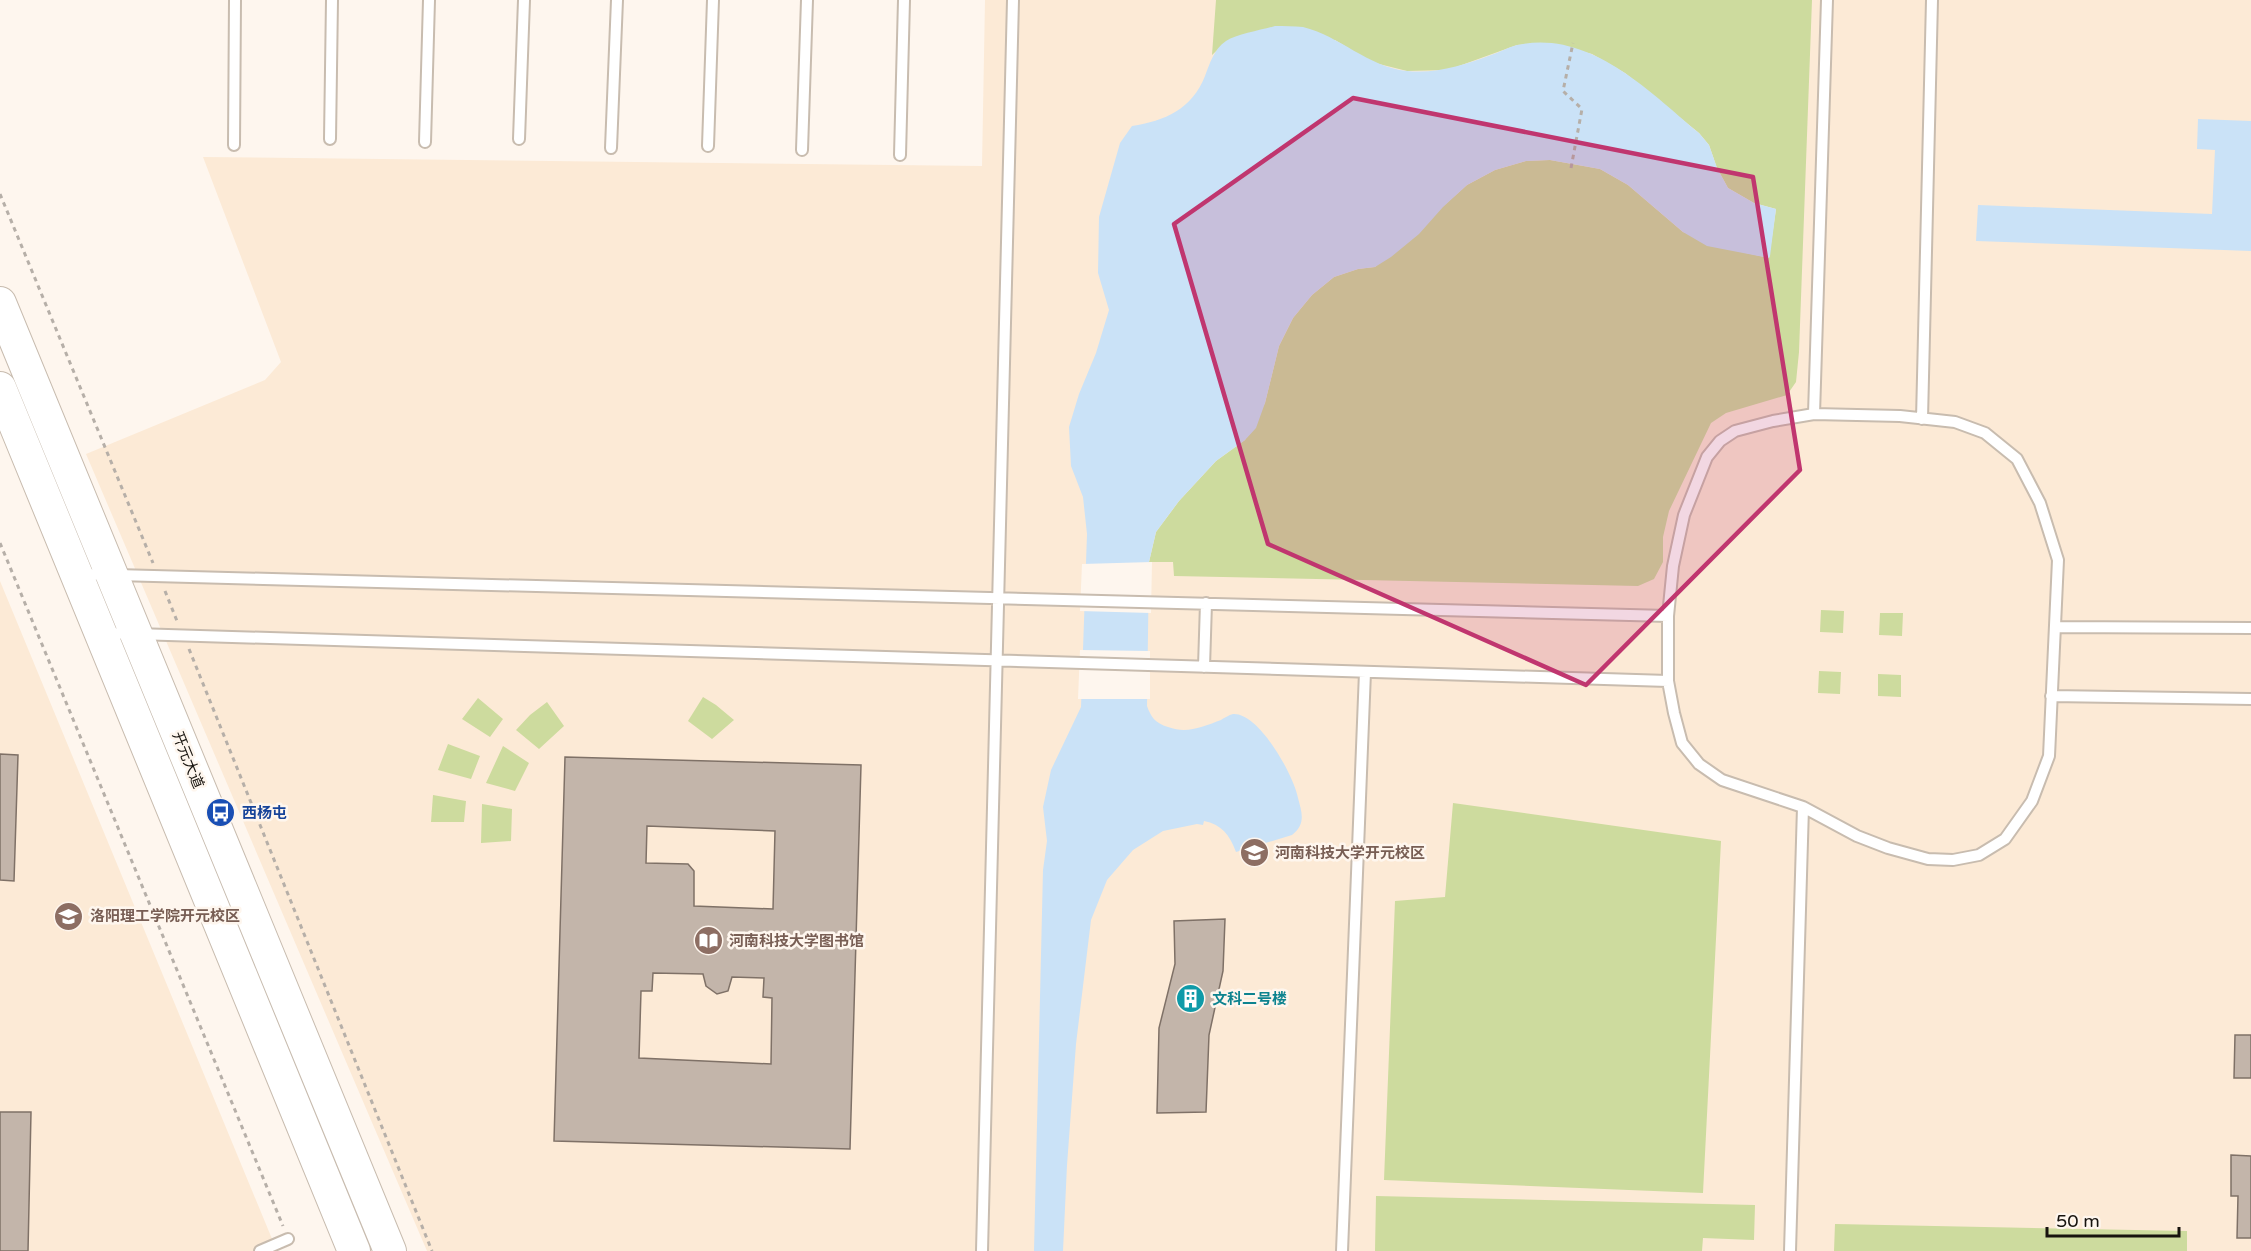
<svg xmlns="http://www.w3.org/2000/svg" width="2251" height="1251" viewBox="0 0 2251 1251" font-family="'Varela Round','Noto Sans SC',sans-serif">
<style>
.built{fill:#fcead6}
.green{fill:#cddb9e}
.water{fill:#cae2f7}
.pier{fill:#fef6ee}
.building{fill:#c3b5aa;stroke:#7f7167;stroke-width:1.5;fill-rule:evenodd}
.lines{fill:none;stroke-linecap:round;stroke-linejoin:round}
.lane-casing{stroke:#c8bcaf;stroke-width:14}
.primary-casing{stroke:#c8bcaf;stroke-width:34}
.path{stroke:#b6afa8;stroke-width:3;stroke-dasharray:4.5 4.5;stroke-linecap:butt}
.lane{stroke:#fff;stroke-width:10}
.primary{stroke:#fff;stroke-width:32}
.marked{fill:#c0366f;fill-opacity:0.2;stroke:#c0366f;stroke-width:4.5;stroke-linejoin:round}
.labels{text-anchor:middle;stroke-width:5;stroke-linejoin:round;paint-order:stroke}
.street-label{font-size:15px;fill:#17130e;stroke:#fef6ee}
.transit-label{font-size:15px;font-weight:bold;fill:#164399;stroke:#fef6ee;text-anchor:start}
.education-label{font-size:15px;font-weight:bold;fill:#785e54;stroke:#fef6ee;text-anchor:start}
.culture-label{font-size:15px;font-weight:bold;fill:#0d838f;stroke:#fef6ee;text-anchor:start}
</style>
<rect width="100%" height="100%" fill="#fef6ee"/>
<!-- built -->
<path class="built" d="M 985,0 L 2251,0 L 2251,1251 L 427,1251 L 86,454 L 265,380 L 281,362 L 203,157 L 982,166 Z
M 0,581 L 277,1251 L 0,1251 Z"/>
<!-- green -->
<path class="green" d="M 1216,0 L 1812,0 L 1799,352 L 1796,382 L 1787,395 L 1726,413 L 1711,423 L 1669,511 L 1663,537 L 1663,562 L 1654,579 L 1638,586 L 1174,576 L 1173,562 L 1149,562 L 1156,532 L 1179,501 L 1216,461 L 1245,440 L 1265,403 L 1279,346 L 1293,318 L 1312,295 L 1334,277 L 1358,269 L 1375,267 L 1467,185 L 1495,170 L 1526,161 L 1550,160 L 1600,169 L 1628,185 L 1683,232 L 1746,253 L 1769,258 L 1776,209 L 1754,203 L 1728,188 L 1717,168 L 1709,145 L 1699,133 L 1625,73 L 1592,54 L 1548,43 L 1517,45 L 1448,70 L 1407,71 L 1371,62 L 1335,40 L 1227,41 L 1212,55 Z
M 1821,610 L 1844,611 L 1843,633 L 1820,632 Z
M 1880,613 L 1903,613 L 1902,636 L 1879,635 Z
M 1819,671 L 1841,672 L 1840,694 L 1818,693 Z
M 1878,674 L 1901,675 L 1901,697 L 1878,696 Z
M 703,697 L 716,705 L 734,720 L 712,739 L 688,721 Z
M 478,698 L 503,719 L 490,737 L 462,719 Z
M 547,702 L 564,726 L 539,749 L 516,730 L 530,715 Z
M 448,744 L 480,756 L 471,779 L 438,770 Z
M 503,746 L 529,763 L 515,791 L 486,783 Z
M 433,795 L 466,801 L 464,822 L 431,822 Z
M 1453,803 L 1721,841 L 1703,1193 L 1384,1180 L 1395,901 L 1445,897 Z
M 482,804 L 512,809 L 511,841 L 481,843 Z
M 1376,1196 L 1755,1205 L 1754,1240 L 1703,1238 L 1702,1251 L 1375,1251 Z
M 1835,1224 L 2187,1231 L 2187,1251 L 1834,1251 Z"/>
<!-- water -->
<path class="water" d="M 1275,26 C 1284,26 1294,26 1303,27 C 1340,36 1368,67 1407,71 C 1437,74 1464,65 1491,55 C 1500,52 1509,47 1517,45 C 1589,29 1649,91 1699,133 L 1709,145 L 1717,168 L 1728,188 L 1754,203 L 1776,209 L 1770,256 L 1769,258 L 1707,246 L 1683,232 L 1628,185 L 1600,169 L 1550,160 L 1526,161 L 1495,170 L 1467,185 L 1443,207 L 1419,234 L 1391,257 L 1375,267 L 1358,269 L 1334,277 L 1312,295 L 1293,318 L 1279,346 L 1265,403 L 1256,428 L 1245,440 L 1216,461 L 1179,501 L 1156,532 L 1149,562 L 1147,706 C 1151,717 1155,723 1168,727 C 1187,734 1202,727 1221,720 C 1224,718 1229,715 1233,714 C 1259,712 1294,776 1298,798 C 1302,813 1306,824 1292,835 L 1236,852 C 1230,835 1221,824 1204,821 L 1203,825 L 1197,824 L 1163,831 L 1133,850 L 1107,880 L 1091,920 L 1076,1044 L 1067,1165 L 1063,1251 L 1034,1251 L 1043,870 L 1047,841 L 1043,807 L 1051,770 L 1081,707 L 1087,534 L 1083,497 L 1071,466 L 1069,427 L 1079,394 L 1096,353 L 1109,310 L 1098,273 L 1099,217 L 1120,143 L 1132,126 C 1165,121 1192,109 1205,76 C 1210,63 1214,49 1226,41 C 1237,34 1262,30 1275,26 Z
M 2198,119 L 2251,121 L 2251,251 L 1976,241 L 1978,205 L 2212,214 L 2215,150 L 2197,149 Z"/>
<!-- pier -->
<path class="pier" d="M 1152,562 L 1151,613 L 1080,611 L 1082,564 Z
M 1080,650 L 1150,651 L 1150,699 L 1078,699 Z"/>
<!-- building -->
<path class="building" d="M 0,754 L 18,755 L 14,881 L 0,880 Z
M 565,757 L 861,765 L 850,1149 L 554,1141 ZM 647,826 L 775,831 L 773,909 L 694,906 L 694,871 L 688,864 L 646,863 ZM 653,973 L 703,974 L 706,986 L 717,994 L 728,991 L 732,977 L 764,978 L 763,997 L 772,998 L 771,1064 L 639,1058 L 641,991 L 652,991 Z
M 1225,919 L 1223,971 L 1209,1035 L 1206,1112 L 1157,1113 L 1159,1028 L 1175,964 L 1174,921 Z
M 2235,1035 L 2251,1035 L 2251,1078 L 2234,1078 Z
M 0,1112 L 31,1112 L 28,1251 L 0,1251 Z
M 2231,1155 L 2251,1156 L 2251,1238 L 2237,1238 L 2238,1196 L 2231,1196 Z"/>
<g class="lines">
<defs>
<path id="lane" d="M 330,139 L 332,0
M 519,139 L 524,0
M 425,142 L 429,0
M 234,145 L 235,0
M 708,146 L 713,0
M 611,148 L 617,0
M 802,150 L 807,0
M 900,155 L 904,0
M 1814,414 L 1900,416 L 1955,422 L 1985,433 L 2017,459 L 2040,503 L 2058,560 L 2049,756 L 2032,801 L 2005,839 L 1979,855 L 1953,860 L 1928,859 L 1888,848 L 1857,836 L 1803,807 L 1722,780 L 1699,764 L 1682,743 L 1674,713 L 1668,681 L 1668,616 L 1673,566 L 1684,515 L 1707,457 L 1720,441 L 1735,431 L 1773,421 Z
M 1814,414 L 1827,0
M 1922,419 L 1932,0
M 79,574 L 1668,616
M 2055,627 L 2251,628
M 104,633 L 1668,681
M 1204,667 L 1206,603
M 2051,696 L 2251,699
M 260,1251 L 288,1239
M 982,1251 L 1013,0
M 1342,1251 L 1365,672
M 1790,1251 L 1803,807"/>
<path id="primary" d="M 0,303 L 390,1251
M 0,388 L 354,1251"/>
</defs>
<!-- lane casing -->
<use href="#lane" class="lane-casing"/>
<!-- primary casing -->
<use href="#primary" class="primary-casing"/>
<!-- path -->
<path class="path" d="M 1571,168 L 1582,109 L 1563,91 L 1573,43
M 0,194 L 153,563
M 0,543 L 283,1226
M 165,591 L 177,621
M 189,649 L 432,1251"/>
<!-- lane -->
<use href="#lane" class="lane"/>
<!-- primary -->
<use href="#primary" class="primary"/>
</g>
<!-- marked area -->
<path class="marked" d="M 1353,98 L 1753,177 L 1800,470 L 1586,685 L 1268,544 L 1174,224 Z"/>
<!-- icons -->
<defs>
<symbol id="bus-disc" viewBox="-11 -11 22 22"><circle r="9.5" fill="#1a4fb4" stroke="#fef6ee"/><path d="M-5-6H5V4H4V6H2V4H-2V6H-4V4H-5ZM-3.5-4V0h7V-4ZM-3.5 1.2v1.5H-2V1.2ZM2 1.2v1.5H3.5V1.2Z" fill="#fff"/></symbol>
<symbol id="university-disc" viewBox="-11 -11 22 22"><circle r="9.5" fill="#8d6e63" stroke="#fef6ee"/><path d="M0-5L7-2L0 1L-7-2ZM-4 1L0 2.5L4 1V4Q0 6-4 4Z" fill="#fff"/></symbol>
<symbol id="library-disc" viewBox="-11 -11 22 22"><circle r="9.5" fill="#8d6e63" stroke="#fef6ee"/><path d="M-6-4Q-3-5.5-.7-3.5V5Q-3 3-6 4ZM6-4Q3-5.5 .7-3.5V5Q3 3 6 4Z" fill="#fff"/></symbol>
<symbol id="building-disc" viewBox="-11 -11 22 22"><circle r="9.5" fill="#0f9aa8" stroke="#fef6ee"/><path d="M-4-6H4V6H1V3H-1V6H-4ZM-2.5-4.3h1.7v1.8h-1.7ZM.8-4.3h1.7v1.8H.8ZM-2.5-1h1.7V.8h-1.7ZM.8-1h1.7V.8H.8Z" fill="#fff"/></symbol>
</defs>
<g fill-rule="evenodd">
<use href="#bus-disc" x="204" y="796" width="33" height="33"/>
<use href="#university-disc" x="1238" y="836" width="33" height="33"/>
<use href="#university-disc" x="52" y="900" width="33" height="33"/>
<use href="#library-disc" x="692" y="924" width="33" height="33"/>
<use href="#building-disc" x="1174" y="982" width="33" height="33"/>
</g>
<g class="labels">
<!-- street labels -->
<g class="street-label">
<text transform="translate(188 760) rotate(68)" y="5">开元大道</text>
</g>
<!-- transit labels -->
<g class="transit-label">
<text x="242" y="818">西杨屯</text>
</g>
<!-- education labels -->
<g class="education-label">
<text x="1275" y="858">河南科技大学开元校区</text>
<text x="90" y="921">洛阳理工学院开元校区</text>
<text x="729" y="946">河南科技大学图书馆</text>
</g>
<!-- culture labels -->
<g class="culture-label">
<text x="1212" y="1004">文科二号楼</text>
</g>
</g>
<!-- scale -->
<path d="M2047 1227v9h132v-9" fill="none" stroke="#17130e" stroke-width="3"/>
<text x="2056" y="1227" font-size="18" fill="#17130e" stroke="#fef6ee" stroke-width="4.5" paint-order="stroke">50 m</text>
</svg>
